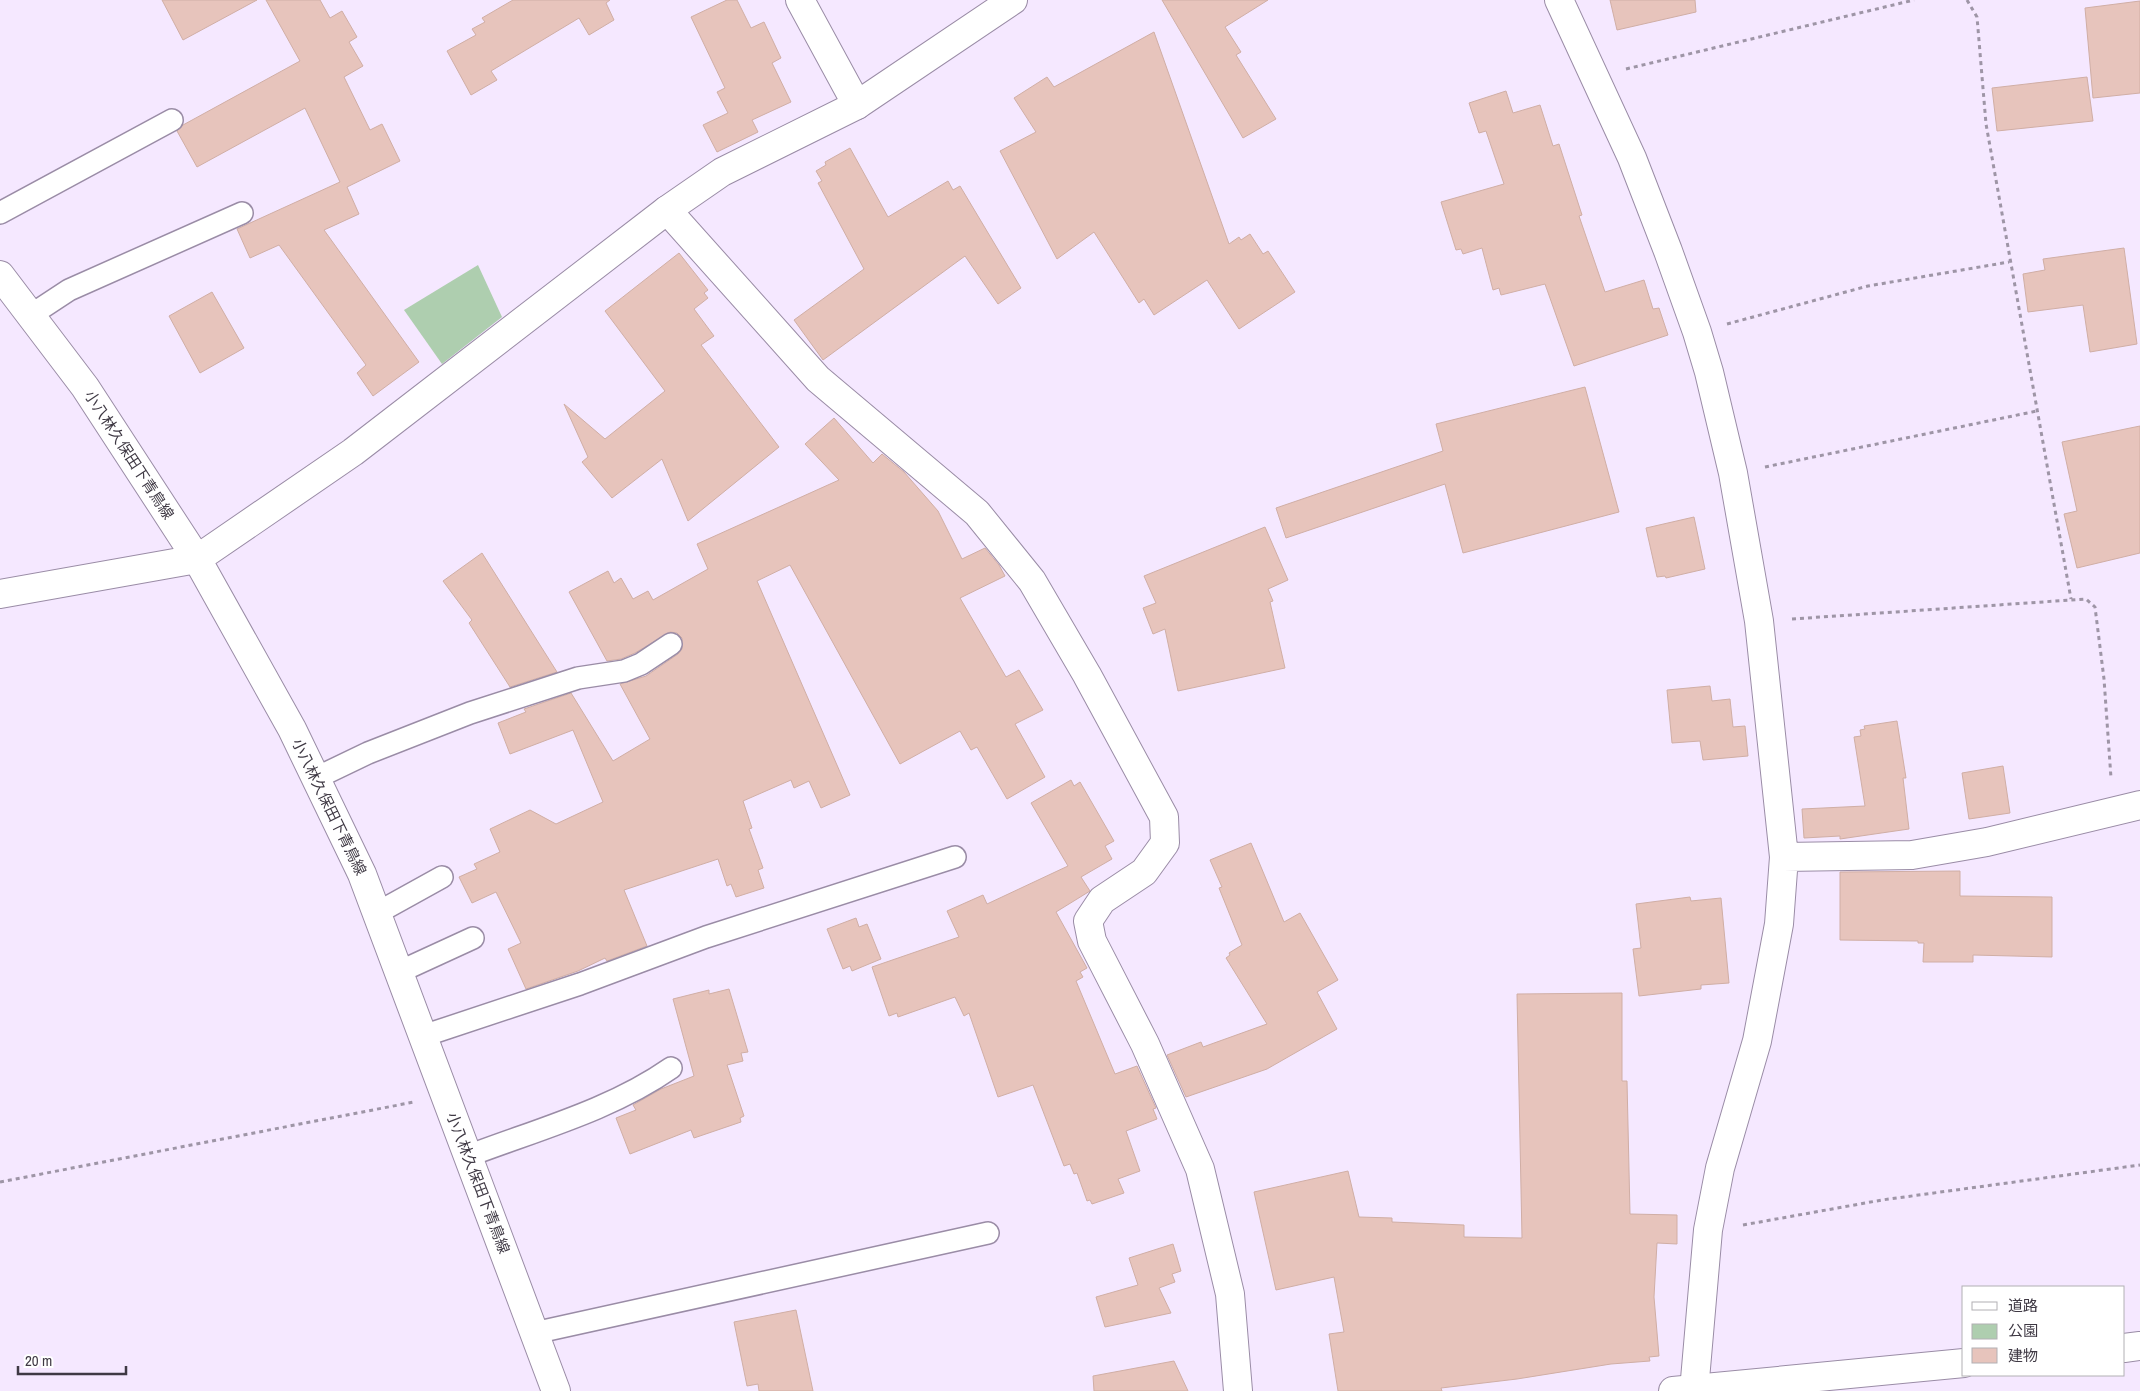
<svg xmlns="http://www.w3.org/2000/svg" width="2140" height="1391" viewBox="0 0 2140 1391" font-family="'Archivo Narrow','Noto Sans JP',sans-serif">
<style>
.green{fill:#aeceaf}
.building{fill:#e7c4bc;stroke:#d0aea5}
.lines{fill:none;stroke-linecap:round;stroke-linejoin:round}
.lane-casing{stroke:#9a8ca6;stroke-width:24}
.street-casing{stroke:#9a8ca6;stroke-width:30}
.secondary-casing{stroke:#9a8ca6;stroke-width:30}
.path{stroke:#9e95a6;stroke-width:3;stroke-dasharray:4 4;stroke-linecap:butt}
.lane{stroke:#fff;stroke-width:21}
.street{stroke:#fff;stroke-width:28}
.secondary{stroke:#fff;stroke-width:28}
.labels{text-anchor:middle;stroke-width:4;stroke-linejoin:round;paint-order:stroke}
.street-label{font-size:15px;fill:#3f3944;stroke:#fff}
</style>
<rect width="100%" height="100%" fill="#f5e8ff"/>
<!-- green -->
<path class="green" d="M 478,265 L 502,317 L 442,364 L 404,310 Z"/>
<!-- building -->
<path class="building" d="M 162,0 L 257,0 L 183,40 Z
M 266,0 L 320,0 L 330,18 L 342,11 L 357,37 L 349,42 L 363,66 L 344,77 L 370,130 L 382,124 L 400,161 L 347,187 L 359,214 L 324,230 L 419,362 L 373,396 L 357,373 L 366,365 L 279,245 L 250,258 L 237,229 L 340,182 L 305,108 L 197,167 L 177,131 L 183,125 L 300,61 Z
M 513,0 L 610,0 L 606,3 L 614,20 L 589,35 L 579,18 L 491,71 L 497,80 L 471,95 L 447,51 L 476,35 L 472,29 L 485,22 L 482,18 Z
M 727,0 L 737,0 L 751,28 L 764,22 L 781,58 L 772,63 L 791,102 L 752,120 L 758,132 L 717,152 L 703,125 L 728,113 L 717,92 L 725,88 L 691,17 Z
M 1162,0 L 1268,0 L 1225,27 L 1241,52 L 1236,55 L 1276,119 L 1243,138 Z
M 1610,0 L 1695,0 L 1696,12 L 1617,30 Z
M 2140,1 L 2140,93 L 2093,98 L 2085,8 Z
M 1154,32 L 1229,244 L 1239,237 L 1241,240 L 1250,234 L 1263,254 L 1268,251 L 1295,292 L 1239,329 L 1207,280 L 1154,315 L 1144,299 L 1139,303 L 1094,232 L 1057,259 L 1000,151 L 1036,132 L 1014,98 L 1047,77 L 1054,87 Z
M 2087,77 L 2093,121 L 1997,131 L 1992,88 Z
M 1506,91 L 1513,113 L 1540,105 L 1553,146 L 1559,144 L 1582,215 L 1579,216 L 1605,292 L 1644,280 L 1653,309 L 1659,308 L 1668,335 L 1574,366 L 1545,284 L 1501,295 L 1499,288 L 1493,290 L 1482,248 L 1463,254 L 1461,249 L 1456,250 L 1441,202 L 1504,184 L 1486,131 L 1479,133 L 1469,103 Z
M 850,148 L 888,217 L 948,181 L 953,190 L 960,186 L 1021,288 L 998,304 L 965,256 L 823,360 L 794,320 L 864,269 L 818,183 L 822,181 L 816,171 L 826,165 L 825,162 Z
M 2124,248 L 2137,344 L 2090,352 L 2083,305 L 2028,312 L 2023,274 L 2045,270 L 2043,259 Z
M 679,253 L 708,290 L 704,293 L 708,298 L 694,309 L 714,336 L 701,345 L 779,447 L 688,521 L 662,459 L 612,498 L 582,462 L 588,457 L 564,404 L 605,439 L 665,391 L 605,311 Z
M 212,292 L 244,348 L 200,373 L 169,316 Z
M 1585,387 L 1619,512 L 1463,553 L 1445,484 L 1286,538 L 1276,508 L 1443,451 L 1436,424 Z
M 834,418 L 873,463 L 882,454 L 904,472 L 938,511 L 962,559 L 985,548 L 999,565 L 1005,576 L 960,598 L 1006,677 L 1019,670 L 1043,710 L 1015,724 L 1045,777 L 1007,799 L 977,747 L 971,750 L 960,731 L 900,764 L 790,565 L 757,581 L 850,795 L 821,808 L 809,781 L 794,788 L 791,780 L 743,801 L 752,828 L 749,829 L 763,868 L 758,870 L 764,888 L 736,897 L 731,884 L 727,886 L 718,859 L 624,890 L 647,946 L 607,961 L 605,958 L 578,971 L 526,989 L 508,949 L 521,943 L 496,892 L 472,903 L 459,877 L 477,869 L 474,864 L 500,852 L 490,829 L 530,810 L 556,824 L 603,802 L 573,730 L 510,754 L 498,723 L 526,712 L 524,709 L 571,693 L 613,761 L 650,739 L 620,684 L 646,676 L 678,654 L 682,649 L 682,638 L 677,633 L 670,632 L 635,653 L 621,659 L 607,661 L 569,592 L 608,571 L 614,583 L 621,578 L 633,599 L 648,591 L 653,600 L 708,569 L 697,544 L 839,480 L 805,444 Z
M 2140,426 L 2140,553 L 2077,568 L 2064,514 L 2077,511 L 2062,442 Z
M 1694,517 L 1705,569 L 1666,578 L 1665,576 L 1657,577 L 1646,528 Z
M 1265,527 L 1288,580 L 1268,589 L 1273,601 L 1270,602 L 1285,668 L 1178,691 L 1165,629 L 1153,634 L 1143,608 L 1156,603 L 1144,576 Z
M 482,553 L 557,672 L 510,687 L 469,623 L 472,620 L 443,581 Z
M 1710,686 L 1712,701 L 1730,699 L 1733,727 L 1745,726 L 1748,756 L 1703,760 L 1700,741 L 1672,743 L 1667,690 Z
M 1897,721 L 1906,778 L 1903,778 L 1909,829 L 1840,839 L 1840,836 L 1804,838 L 1802,809 L 1865,806 L 1854,737 L 1861,736 L 1860,730 L 1865,729 L 1864,726 Z
M 2003,766 L 2010,813 L 1969,819 L 1962,773 Z
M 1071,780 L 1074,786 L 1080,782 L 1114,841 L 1105,846 L 1112,859 L 1081,877 L 1090,891 L 1056,912 L 1087,968 L 1080,972 L 1083,977 L 1076,981 L 1115,1074 L 1137,1066 L 1156,1108 L 1153,1109 L 1157,1119 L 1126,1131 L 1140,1171 L 1118,1179 L 1124,1193 L 1092,1204 L 1090,1200 L 1087,1201 L 1077,1173 L 1074,1174 L 1070,1164 L 1064,1166 L 1033,1085 L 998,1097 L 969,1013 L 964,1016 L 955,997 L 898,1017 L 897,1013 L 889,1016 L 872,967 L 959,937 L 947,911 L 983,895 L 987,904 L 1068,866 L 1031,803 Z
M 1251,843 L 1284,922 L 1300,913 L 1338,980 L 1317,992 L 1337,1029 L 1267,1069 L 1186,1097 L 1167,1055 L 1201,1042 L 1203,1047 L 1267,1024 L 1226,958 L 1230,955 L 1229,953 L 1242,945 L 1219,888 L 1222,887 L 1210,860 Z
M 1960,871 L 1960,896 L 2052,897 L 2052,957 L 1973,955 L 1973,962 L 1923,962 L 1924,943 L 1918,943 L 1918,941 L 1840,940 L 1840,872 Z
M 1690,897 L 1691,901 L 1721,898 L 1729,983 L 1701,985 L 1701,989 L 1639,996 L 1633,949 L 1641,948 L 1636,904 Z
M 856,918 L 859,927 L 867,924 L 881,959 L 852,971 L 850,966 L 843,969 L 827,929 Z
M 729,989 L 748,1052 L 741,1053 L 743,1061 L 727,1065 L 744,1116 L 740,1118 L 741,1122 L 694,1138 L 691,1130 L 630,1154 L 616,1118 L 636,1110 L 633,1105 L 661,1089 L 694,1076 L 673,999 L 709,990 L 709,994 Z
M 1622,993 L 1622,1081 L 1627,1081 L 1630,1214 L 1677,1215 L 1677,1244 L 1657,1243 L 1654,1297 L 1659,1356 L 1649,1357 L 1650,1361 L 1611,1364 L 1517,1379 L 1441,1388 L 1442,1391 L 1338,1391 L 1329,1334 L 1344,1332 L 1334,1277 L 1276,1290 L 1254,1192 L 1348,1171 L 1359,1217 L 1392,1218 L 1392,1222 L 1464,1225 L 1464,1237 L 1522,1238 L 1517,994 Z
M 1173,1244 L 1181,1271 L 1172,1274 L 1175,1282 L 1159,1288 L 1171,1313 L 1105,1327 L 1096,1297 L 1138,1285 L 1129,1258 Z
M 796,1310 L 813,1391 L 759,1391 L 758,1384 L 747,1386 L 734,1322 Z
M 1174,1361 L 1188,1391 L 1094,1391 L 1093,1376 Z"/>
<g class="lines">
<defs>
<path id="lane" d="M 0,213 L 172,120
M 31,315 L 69,290 L 242,213
M 316,778 L 368,753 L 470,713 L 578,678 L 624,671 L 641,664 L 671,644
M 377,913 L 442,877
M 399,972 L 473,938
M 423,1036 L 580,984 L 706,937 L 955,857
M 468,1156 C 536,1130 611,1110 671,1068
M 534,1333 L 988,1233"/>
<path id="street" d="M 800,0 L 857,105
M 1559,0 L 1632,158 L 1668,251 L 1697,332 L 1709,372 L 1733,473 L 1759,621 L 1784,857 L 1779,924 L 1757,1041 L 1720,1168 L 1708,1230 L 1694,1391
M 667,210 L 818,379 L 977,513 L 1032,581 L 1087,675 L 1164,817 L 1165,843 L 1144,872 L 1102,900 L 1088,921 L 1092,941 L 1145,1044 L 1200,1169 L 1230,1294 L 1238,1391
M 0,594 L 197,559
M 1784,857 L 1912,855 L 1987,842 L 2140,805"/>
<path id="secondary" d="M 0,275 L 85,387 L 197,559 L 292,729 L 362,874 L 556,1391
M 197,559 L 353,452 L 667,210 L 722,172 L 857,105 L 1013,0
M 2124,1348 L 2140,1346
M 1673,1391 L 1964,1363"/>
</defs>
<!-- lane casing -->
<use href="#lane" class="lane-casing"/>
<!-- street casing -->
<use href="#street" class="street-casing"/>
<!-- secondary casing -->
<use href="#secondary" class="secondary-casing"/>
<!-- path -->
<path class="path" d="M 1967,0 L 1977,17 L 1986,124 L 2071,599
M 1626,69 L 1914,0
M 1727,324 L 1868,286 L 2009,262
M 1765,467 L 2037,411
M 1792,619 L 2086,599 L 2095,607 L 2104,679 L 2111,778
M 0,1182 L 414,1102
M 1743,1225 L 1882,1200 L 2140,1165"/>
<!-- lane -->
<use href="#lane" class="lane"/>
<!-- street -->
<use href="#street" class="street"/>
<!-- secondary -->
<use href="#secondary" class="secondary"/>
</g>
<g class="labels">
<!-- street labels -->
<g class="street-label">
<text transform="translate(129 455) rotate(57)" y="5">小八林久保田下青鳥線</text>
<text transform="translate(329 807) rotate(64)" y="5">小八林久保田下青鳥線</text>
<text transform="translate(478 1183) rotate(69)" y="5">小八林久保田下青鳥線</text>
</g>
</g>
<!-- legend -->
<rect x="1962" y="1286" width="162" height="90" fill="#ffffff" stroke="#b2b0b4"/>
<rect x="1972" y="1302" width="25" height="8" fill="#ffffff" stroke="#b2b0b4"/>
<text x="2008" y="1311" font-size="15" fill="#3f3944">道路</text>
<rect x="1972" y="1324" width="25" height="15" fill="#aeceaf" stroke="#b2b0b4"/>
<text x="2008" y="1336" font-size="15" fill="#3f3944">公園</text>
<rect x="1972" y="1348" width="25" height="15" fill="#e7c4bc" stroke="#b2b0b4"/>
<text x="2008" y="1361" font-size="15" fill="#3f3944">建物</text>
<!-- scale -->
<path d="M18 1366v8h108v-8" fill="none" stroke="#3f3944" stroke-width="2.5"/>
<text x="25" y="1366" font-size="15" fill="#3f3944" stroke="#ffffff" stroke-width="4" paint-order="stroke">20 m</text>
</svg>
